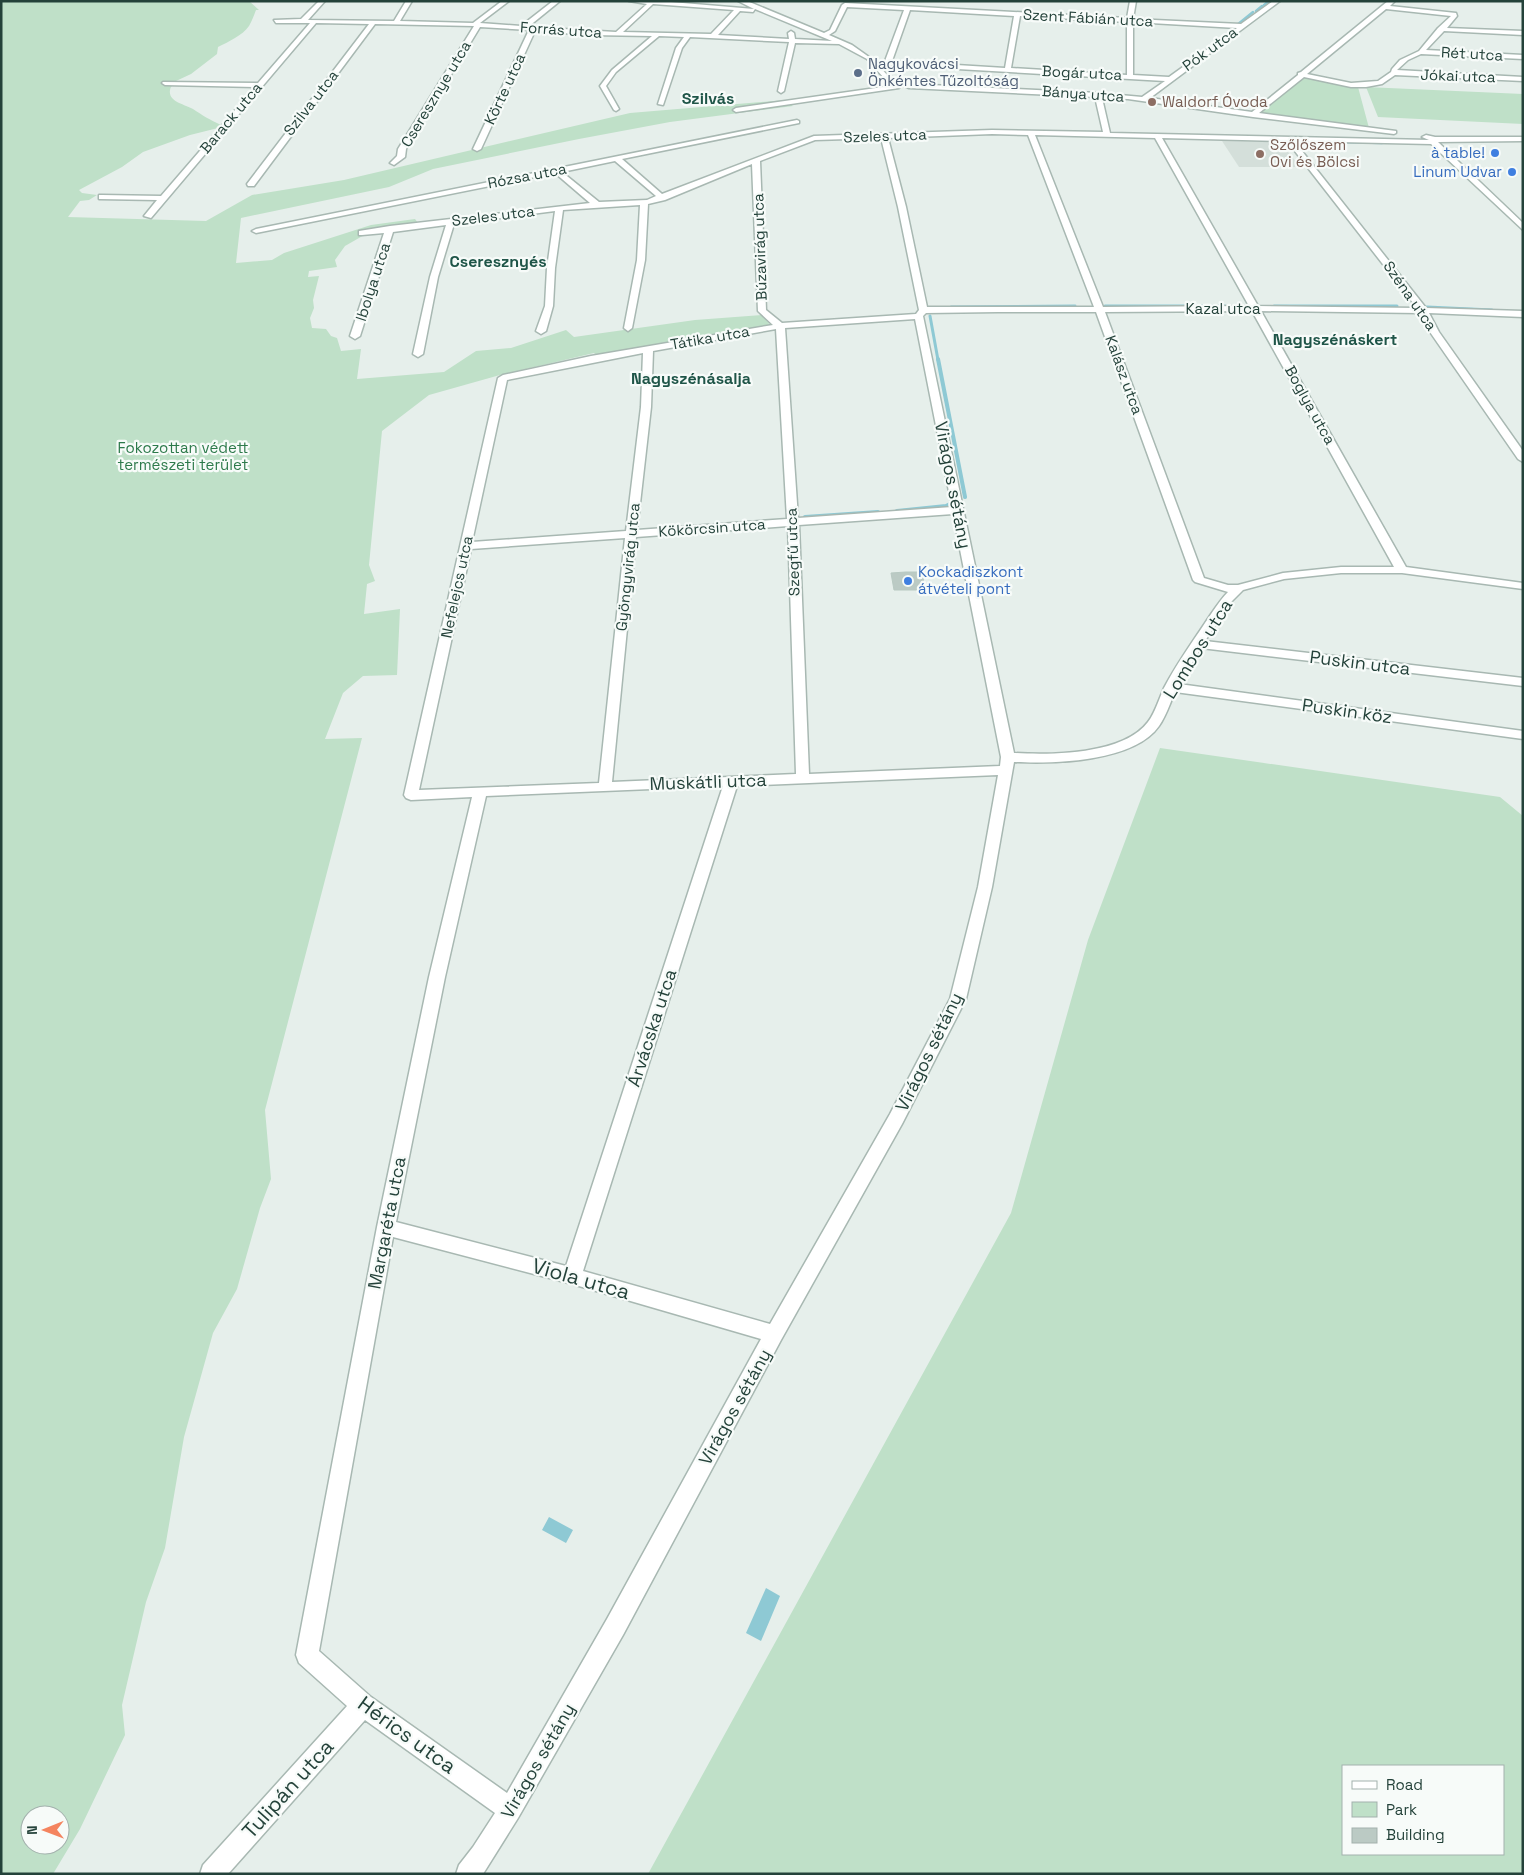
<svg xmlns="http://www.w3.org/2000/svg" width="1524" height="1875" viewBox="0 0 1524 1875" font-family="'Space Grotesk',sans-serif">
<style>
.built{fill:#d4dfda}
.green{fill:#bfe0c8;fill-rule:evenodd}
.water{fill:#8ec9d4}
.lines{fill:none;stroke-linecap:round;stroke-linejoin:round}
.stream-far2{stroke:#8ec9d4;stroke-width:2.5}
.stream-far1{stroke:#8ec9d4;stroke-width:3}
.stream{stroke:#8ec9d4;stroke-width:4}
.building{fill:#bbcac4;stroke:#b8c9c2}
.minor-casing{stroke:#a8b8b2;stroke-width:3}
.minor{fill:#fff;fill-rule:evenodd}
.service-dot{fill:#5c6f8a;stroke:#f7fbf9;stroke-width:2}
.education-dot{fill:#8d6e63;stroke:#f7fbf9;stroke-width:2}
.shop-dot{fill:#3f7fe0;stroke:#f7fbf9;stroke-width:2}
.labels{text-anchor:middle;stroke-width:4.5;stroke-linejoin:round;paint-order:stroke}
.far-street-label{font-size:15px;fill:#24423a;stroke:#f7fbf9}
.far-service-label{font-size:15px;fill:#4e5e75;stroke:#f7fbf9;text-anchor:start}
.far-education-label{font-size:15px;fill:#785e54;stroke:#f7fbf9;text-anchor:start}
.far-shop-label{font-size:15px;fill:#366cbe;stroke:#f7fbf9;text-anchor:end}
.far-park-label{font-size:15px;fill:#2d7a4b;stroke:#f7fbf9}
.far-neighbourhood-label{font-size:16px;font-weight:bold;fill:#1f5548;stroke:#f7fbf9}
.street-label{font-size:18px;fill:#24423a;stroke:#f7fbf9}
.near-street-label{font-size:21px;fill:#24423a;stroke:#f7fbf9}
</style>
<rect width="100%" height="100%" fill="#e6efeb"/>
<!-- built -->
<path class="built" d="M 1222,141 L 1280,142 L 1300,167 L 1239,167 Z"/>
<!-- green -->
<path class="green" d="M 1,1 L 249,1 L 259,10 L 256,10 C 254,15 252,21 249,26 C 243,35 228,42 218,47 L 217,54 L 191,74 L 176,81 L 178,82 C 175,86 171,84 170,90 C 168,102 185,104 193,109 C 202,115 210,120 221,125 L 218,128 L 190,135 L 143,152 L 122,167 L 79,190 L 82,193 L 97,195 L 89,200 L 80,201 L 68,217 L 206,221 L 252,195 L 344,180 L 630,113 L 785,100 L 793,106 L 670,122 L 579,139 L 433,169 L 389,187 L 241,218 L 236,263 L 272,260 L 284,253 L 371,225 L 415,219 L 418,223 L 373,230 L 345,246 L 335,260 L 337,267 L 309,271 L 308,277 L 319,276 L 313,300 L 314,308 L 310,318 L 312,328 L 326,329 L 331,336 L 337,338 L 341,351 L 361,349 L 357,379 L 444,372 L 476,351 L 511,348 L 566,330 L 574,337 L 695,320 L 762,315 L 771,326 L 597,356 L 594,353 L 500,375 L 429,395 L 382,431 L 369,565 L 375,581 L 367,584 L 364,614 L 400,609 L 397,675 L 363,676 L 343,693 L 325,739 L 362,738 L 265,1110 L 271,1179 L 260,1208 L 237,1289 L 213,1333 L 184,1437 L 165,1548 L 146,1602 L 122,1705 L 125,1735 L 80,1829 L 53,1874 L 1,1874 ZM 30,1815 L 60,1815 L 60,1845 L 30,1845 Z
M 1307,77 L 1358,87 L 1369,128 L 1261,114 L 1260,112 L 1302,78 Z
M 1366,87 L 1523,94 L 1523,124 L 1378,117 Z
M 1160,748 L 1500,797 L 1523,816 L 1523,1874 L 648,1874 L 1011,1213 L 1088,940 ZM 1343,1766 L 1503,1766 L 1503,1854 L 1343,1854 Z"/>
<!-- water -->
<path class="water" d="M 549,1517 L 573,1530 L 566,1543 L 542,1530 Z
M 766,1588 L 780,1596 L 761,1641 L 746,1633 Z"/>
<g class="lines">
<!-- stream-far2 -->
<path class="stream-far2" d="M 1264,5 L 1269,1
M 1256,11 L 1262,6
M 1237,25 L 1253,12
M 1299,141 L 1382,143"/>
<!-- stream-far1 -->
<path class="stream-far1" d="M 1105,306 L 1225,306
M 1274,306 L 1397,306
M 951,307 L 1075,306
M 1427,307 L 1492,310
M 930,316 L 938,360"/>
<!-- stream -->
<path class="stream" d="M 938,359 L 965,497
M 897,511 L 946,506 L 952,503
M 805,517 L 878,512"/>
</g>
<!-- building -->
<path class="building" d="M 906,572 L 922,572 L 925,590 L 894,590 L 891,573 Z"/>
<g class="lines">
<defs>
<path id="minor" d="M 319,1 L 325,1 L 308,20 L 394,21 L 406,1 L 412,1 L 400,21 L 473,23 L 502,1 L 509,1 L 480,23 L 521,26 L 553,1 L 560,1 L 528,27 L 616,32 L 647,4 L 629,1 L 659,1 L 754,9 L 738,1 L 747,1 L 824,33 L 830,30 L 842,5 L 845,3 L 1127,18 L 1130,1 L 1136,1 L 1133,19 L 1241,24 L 1273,1 L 1280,1 L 1150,98 L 1252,112 L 1298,75 L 1298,73 L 1301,72 L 1388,1 L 1395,1 L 1390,6 L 1456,13 L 1457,16 L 1447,28 L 1523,31 L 1523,35 L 1444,31 L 1426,50 L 1523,55 L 1523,59 L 1421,54 L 1408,60 L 1397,70 L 1523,77 L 1523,81 L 1395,75 L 1382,84 L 1366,87 L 1351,87 L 1304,77 L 1259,113 L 1396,131 L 1396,133 L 1394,134 L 1253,117 L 1128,99 L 1102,98 L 1110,133 L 1429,140 L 1422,137 L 1426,135 L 1435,137 L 1523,137 L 1523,141 L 1438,142 L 1523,223 L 1523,230 L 1431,144 L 1294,141 L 1426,308 L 1523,311 L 1523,317 L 1429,313 L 1439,332 L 1523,451 L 1523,462 L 1518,459 L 1430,332 L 1420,313 L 1261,311 L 1406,567 L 1523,583 L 1523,589 L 1402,573 L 1341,573 L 1284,579 L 1243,590 L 1231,602 L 1205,641 L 1523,678 L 1523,686 L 1201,648 L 1179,684 L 1523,731 L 1523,739 L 1175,692 C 1170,703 1166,716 1159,726 C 1134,762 1053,764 1014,762 L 992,887 L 966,999 L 902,1124 L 781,1340 L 623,1635 L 518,1818 L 483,1874 L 456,1874 L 459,1865 L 473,1847 L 495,1813 L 365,1720 L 228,1874 L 200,1874 L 203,1865 L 347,1706 L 299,1663 L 296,1655 L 377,1227 L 429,977 L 472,797 L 411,800 L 406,798 L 404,795 L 498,378 L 503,375 L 591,356 L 773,325 L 758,311 L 752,164 L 665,200 L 648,204 L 645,260 L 632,328 L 628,331 L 624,328 L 637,260 L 640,205 L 563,210 L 555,268 L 553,306 L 546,331 L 541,334 L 536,331 L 545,306 L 547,268 L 555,211 L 454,224 L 438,277 L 423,354 L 418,357 L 413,354 L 430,277 L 446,225 L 393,232 L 360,336 L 355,339 L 350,336 L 384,233 L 362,235 L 359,235 L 359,231 L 390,226 L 590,203 L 555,173 L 256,233 L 252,231 L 256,229 L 797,120 L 799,121 L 799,123 L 622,159 L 662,194 L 814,136 L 992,130 L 1103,132 L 1095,97 L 909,88 L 884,78 L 867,59 L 839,44 L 795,43 L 784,91 L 781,93 L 778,91 L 789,42 L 690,37 L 682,48 L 663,105 L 658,104 L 676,48 L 684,37 L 659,36 L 616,72 L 606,86 L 619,109 L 616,111 L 614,110 L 600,86 L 612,70 L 652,36 L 590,35 L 535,31 L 481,149 L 477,151 L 473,149 L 529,30 L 480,27 L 406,149 L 405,157 L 394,165 L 390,163 L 397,156 L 398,149 L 474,26 L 375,24 L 254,186 L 248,186 L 247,184 L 369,24 L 316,23 L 151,218 L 144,216 L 157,200 L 99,199 L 99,195 L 102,195 L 161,196 L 255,87 L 165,85 L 162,83 L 163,82 L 258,83 L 310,23 L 276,23 L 274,20 L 301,19 ZM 653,4 L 734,10 L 711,34 L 623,32 ZM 847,7 L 904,10 L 885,61 L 876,62 L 852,45 L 829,35 L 835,31 ZM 755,9 L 832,41 L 795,39 L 794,33 L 791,31 L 788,33 L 789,39 L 718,35 L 740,11 L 753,12 ZM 1386,9 L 1451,16 L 1438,28 L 1419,51 L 1400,60 L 1392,69 L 1391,72 L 1378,81 L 1351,83 L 1307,74 ZM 910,10 L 1014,16 L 1005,68 L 892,61 ZM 1020,16 L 1127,22 L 1127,75 L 1011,68 ZM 1133,22 L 1237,28 L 1169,77 L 1133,75 ZM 888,65 L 1165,81 L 1142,97 L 1098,93 L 910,84 L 888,76 L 879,66 ZM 992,134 L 1028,135 L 1094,307 L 927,307 L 906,207 L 888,138 ZM 1035,135 L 1155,138 L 1249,306 L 1103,307 ZM 881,138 L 898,207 L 919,310 L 916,314 L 782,323 L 766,310 L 760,161 L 815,140 ZM 1162,138 L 1287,141 L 1417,308 L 1258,306 ZM 615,161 L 656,196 L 647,200 L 599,202 L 562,172 ZM 1252,311 L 1394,567 L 1341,567 L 1283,573 L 1238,585 L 1228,585 L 1204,578 L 1105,312 ZM 998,312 L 1096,312 L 1193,580 L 1195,582 L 1228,592 C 1219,601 1212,613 1205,623 C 1191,644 1176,665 1164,688 C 1159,699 1155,713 1148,722 C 1123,755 1051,755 1014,753 L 923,316 L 926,313 ZM 915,319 L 952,507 L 798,518 L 785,328 ZM 776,329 L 787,519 L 637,530 L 651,407 L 653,351 ZM 643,353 L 641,407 L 626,531 L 472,542 L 507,380 ZM 953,514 L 1001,757 L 1000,766 L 809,774 L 799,525 ZM 788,526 L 796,774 L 612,782 L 636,537 ZM 625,538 L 599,783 L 419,790 L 471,549 ZM 998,775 L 978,887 L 950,999 L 890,1114 L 770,1324 L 583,1271 L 737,786 ZM 723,786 L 566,1266 L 396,1222 L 445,977 L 486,796 ZM 393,1237 L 572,1284 L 761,1339 L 607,1619 L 507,1793 L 371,1697 L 319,1651 Z
M 897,85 L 900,87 L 899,88 L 736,112 L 733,110 L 736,108 Z"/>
</defs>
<!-- minor casing -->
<use href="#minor" class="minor-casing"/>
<!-- minor -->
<use href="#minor" class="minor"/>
</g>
<!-- markers -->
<circle class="service-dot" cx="858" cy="73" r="5"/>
<g class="education-dot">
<circle cx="1152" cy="102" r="5"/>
<circle cx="1260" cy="154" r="5"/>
</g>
<g class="shop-dot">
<circle cx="1495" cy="153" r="5"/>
<circle cx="1512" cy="172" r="5"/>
<circle cx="908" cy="581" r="5"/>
</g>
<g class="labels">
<!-- far-street labels -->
<g class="far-street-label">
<text transform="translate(1088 18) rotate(3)" y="5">Szent Fábián utca</text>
<text transform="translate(561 30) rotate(4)" y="5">Forrás utca</text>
<text transform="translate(1210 49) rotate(-36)" y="5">Pók utca</text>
<text transform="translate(1472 54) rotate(3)" y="5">Rét utca</text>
<text transform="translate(1082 73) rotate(3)" y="5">Bogár utca</text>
<text transform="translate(1458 76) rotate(2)" y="5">Jókai utca</text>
<text transform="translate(505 89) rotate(-65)" y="5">Körte utca</text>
<text transform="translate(436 94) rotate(-59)" y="5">Cseresznye utca</text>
<text transform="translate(1083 94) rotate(4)" y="5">Bánya utca</text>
<text transform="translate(311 103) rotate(-52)" y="5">Szilva utca</text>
<text transform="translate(231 118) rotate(-50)" y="5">Barack utca</text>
<text transform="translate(885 136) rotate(-2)" y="5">Szeles utca</text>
<text transform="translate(527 176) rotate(-11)" y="5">Rózsa utca</text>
<text transform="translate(493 216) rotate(-7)" y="5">Szeles utca</text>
<text transform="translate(760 247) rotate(-92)" y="5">Búzavirág utca</text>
<text transform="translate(373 282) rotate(-72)" y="5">Ibolya utca</text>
<text transform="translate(1410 296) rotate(55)" y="5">Széna utca</text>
<text x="1223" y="314">Kazal utca</text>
<text transform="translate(710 338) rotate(-10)" y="5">Tátika utca</text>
<text transform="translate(1124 375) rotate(70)" y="5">Kalász utca</text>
<text transform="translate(1310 405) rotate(61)" y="5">Boglya utca</text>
<text transform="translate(712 528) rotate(-4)" y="5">Kökörcsin utca</text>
<text transform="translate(793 552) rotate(-92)" y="5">Szegfű utca</text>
<text transform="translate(628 567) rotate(-84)" y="5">Gyöngyvirág utca</text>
<text transform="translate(457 587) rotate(-78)" y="5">Nefelejcs utca</text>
</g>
<!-- far-service labels -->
<g class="far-service-label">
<text x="868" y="69">Nagykovácsi<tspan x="868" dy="17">Önkéntes Tűzoltóság</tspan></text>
</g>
<!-- far-education labels -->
<g class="far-education-label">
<text x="1162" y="107">Waldorf Óvoda</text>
<text x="1270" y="150">Szőlőszem<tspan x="1270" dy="17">Ovi és Bölcsi</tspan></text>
</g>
<!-- far-shop labels -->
<g class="far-shop-label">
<text x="1485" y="158">à table!</text>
<text x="1502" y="177">Linum Udvar</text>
<text x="918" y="577" text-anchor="start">Kockadiszkont<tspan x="918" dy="17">átvételi pont</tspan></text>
</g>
<!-- far-park labels -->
<g class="far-park-label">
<text x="183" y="453">Fokozottan védett<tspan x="183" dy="17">természeti terület</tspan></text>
</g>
<!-- far-neighbourhood labels -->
<g class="far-neighbourhood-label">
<text x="708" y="104">Szilvás</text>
<text x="498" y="267">Cseresznyés</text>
<text x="1335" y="345">Nagyszénáskert</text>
<text x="691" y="384">Nagyszénásalja</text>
</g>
<!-- street labels -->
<g class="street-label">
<text transform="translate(953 485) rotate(79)" y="6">Virágos sétány</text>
<text transform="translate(1198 649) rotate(-58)" y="6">Lombos utca</text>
<text transform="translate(1360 663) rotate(7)" y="6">Puskin utca</text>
<text transform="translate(1347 711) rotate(8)" y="6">Puskin köz</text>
<text transform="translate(708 782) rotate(-2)" y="6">Muskátli utca</text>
<text transform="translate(652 1028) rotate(-72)" y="6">Árvácska utca</text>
<text transform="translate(929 1052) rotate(-64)" y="6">Virágos sétány</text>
<text transform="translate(387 1223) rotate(-79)" y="6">Margaréta utca</text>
<text transform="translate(735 1407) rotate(-61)" y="6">Virágos sétány</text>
<text transform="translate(538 1761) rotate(-60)" y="6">Virágos sétány</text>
</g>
<!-- near-street labels -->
<g class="near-street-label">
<text transform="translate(581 1279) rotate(16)" y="7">Viola utca</text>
<text transform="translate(407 1735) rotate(36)" y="7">Hérics utca</text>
<text transform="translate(288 1789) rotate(-48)" y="7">Tulipán utca</text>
</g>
</g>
<!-- border -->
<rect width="1524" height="1875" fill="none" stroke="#24423a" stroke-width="5"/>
<!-- legend -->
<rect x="1342" y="1765" width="162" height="90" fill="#f7fbf9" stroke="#a3b1ad"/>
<rect x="1352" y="1781" width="25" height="8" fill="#ffffff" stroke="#a3b1ad"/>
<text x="1386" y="1790" font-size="15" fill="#24423a">Road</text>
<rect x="1352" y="1802" width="25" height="15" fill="#bfe0c8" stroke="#a3b1ad"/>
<text x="1386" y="1815" font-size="15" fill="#24423a">Park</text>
<rect x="1352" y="1828" width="25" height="15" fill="#bbcac4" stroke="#a3b1ad"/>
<text x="1386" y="1840" font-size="15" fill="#24423a">Building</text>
<!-- north arrow -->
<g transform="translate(45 1830) rotate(269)"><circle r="24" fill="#f7fbf9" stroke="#a3b1ad"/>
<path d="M0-4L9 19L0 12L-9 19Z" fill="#f4845f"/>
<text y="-8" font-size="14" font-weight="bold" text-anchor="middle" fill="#24423a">N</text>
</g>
</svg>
